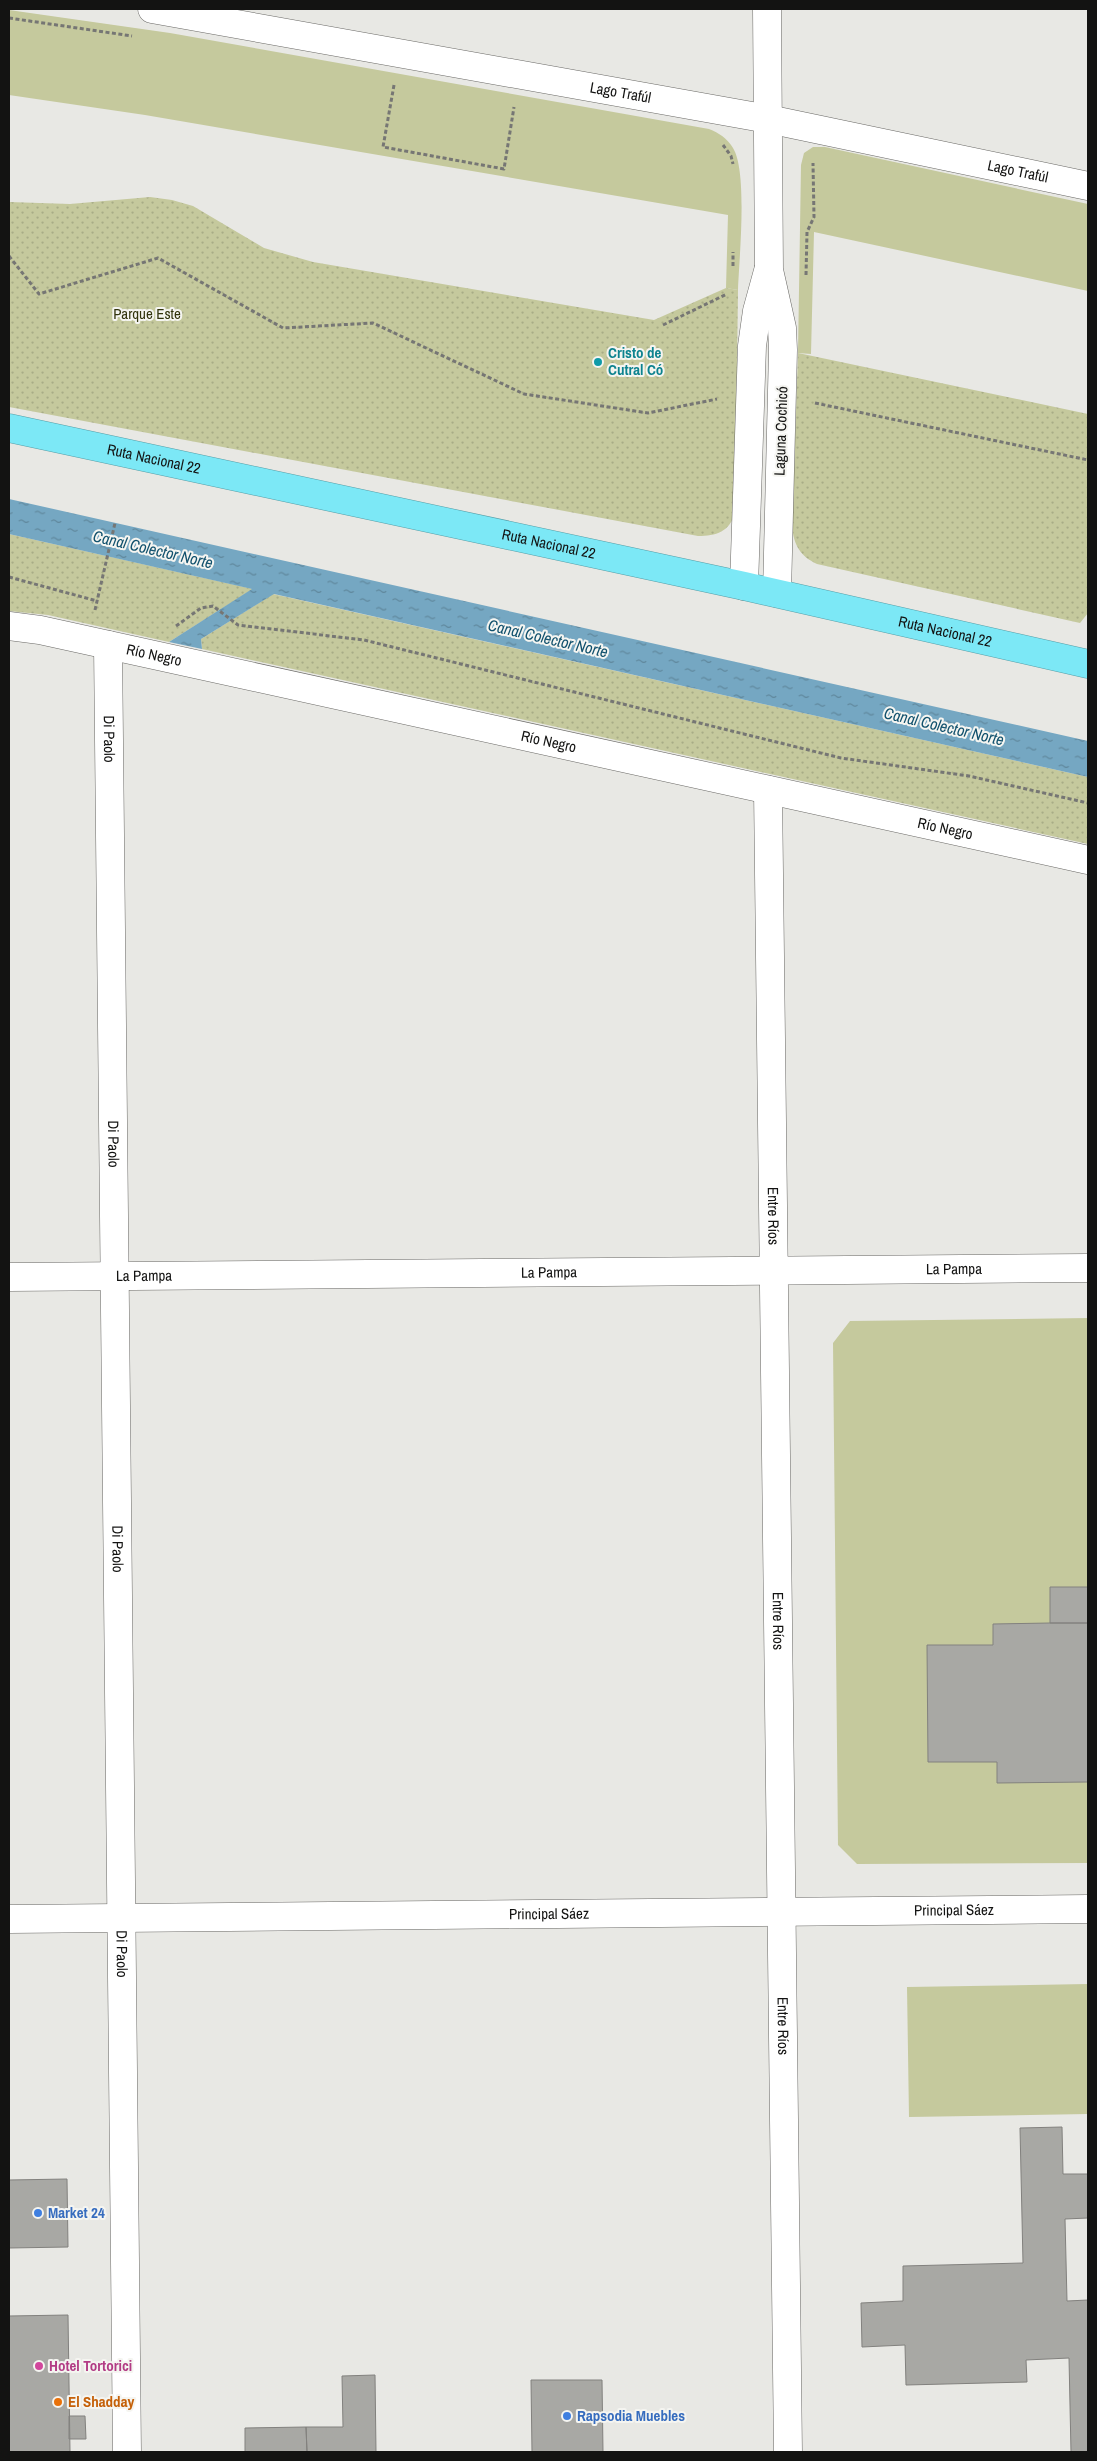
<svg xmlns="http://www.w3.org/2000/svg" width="1097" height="2461" viewBox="0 0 1097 2461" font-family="'Archivo Narrow',sans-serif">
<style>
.green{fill:#c5c99d}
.park{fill:url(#park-dots)}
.water{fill:url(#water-ripples)}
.building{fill:#a8a8a4;stroke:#82817e}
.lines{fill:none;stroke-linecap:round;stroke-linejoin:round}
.street-casing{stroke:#696865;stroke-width:29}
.secondary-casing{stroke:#696865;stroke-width:29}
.highway-casing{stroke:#579da6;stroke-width:29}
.path{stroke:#767674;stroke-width:3;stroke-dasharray:4 2.5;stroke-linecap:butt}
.street{stroke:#fff;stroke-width:28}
.secondary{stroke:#fff;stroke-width:28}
.highway{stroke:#7ce8f6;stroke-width:28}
.culture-dot{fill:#0f9aa8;stroke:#f5f5f1;stroke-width:2}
.shop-dot{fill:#3f7fe0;stroke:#f5f5f1;stroke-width:2}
.hotel-dot{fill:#d1479c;stroke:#f5f5f1;stroke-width:2}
.food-dot{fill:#e8710a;stroke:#f5f5f1;stroke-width:2}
.labels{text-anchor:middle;stroke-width:4;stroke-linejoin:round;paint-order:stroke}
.street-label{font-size:15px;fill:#131312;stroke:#f5f5f1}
.park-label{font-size:15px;fill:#32340d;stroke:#f5f5f1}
.culture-label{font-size:15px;font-weight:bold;fill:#0d838f;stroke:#f5f5f1;text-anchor:start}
.shop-label{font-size:15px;font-weight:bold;fill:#366cbe;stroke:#f5f5f1;text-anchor:start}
.hotel-label{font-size:15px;font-weight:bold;fill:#b23c85;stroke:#f5f5f1;text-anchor:start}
.food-label{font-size:15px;font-weight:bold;fill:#c56008;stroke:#f5f5f1;text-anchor:start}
.water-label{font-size:16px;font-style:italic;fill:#11516d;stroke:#f5f5f1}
</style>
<defs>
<pattern id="park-dots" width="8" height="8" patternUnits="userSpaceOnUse" patternTransform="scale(1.25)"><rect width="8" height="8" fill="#c5c99d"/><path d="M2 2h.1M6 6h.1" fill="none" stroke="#a8ac86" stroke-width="1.8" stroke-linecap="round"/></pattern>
<pattern id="water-ripples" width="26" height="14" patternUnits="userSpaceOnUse" patternTransform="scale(1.25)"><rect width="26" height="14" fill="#75a7c2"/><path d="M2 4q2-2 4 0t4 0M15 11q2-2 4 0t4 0" fill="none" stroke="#5f879c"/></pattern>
</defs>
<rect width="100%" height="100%" fill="#e8e8e4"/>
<!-- green -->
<path class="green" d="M 9,10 L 170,33 L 709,129 C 719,133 727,138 733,148 C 748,172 739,259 738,290 L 726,288 L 728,215 L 145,115 L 9,95 Z
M 813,147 L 825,147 L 1088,204 L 1088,291 L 814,232 L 811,354 L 798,353 L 801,165 L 804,153 Z
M 1088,1318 L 1088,1863 L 857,1864 L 838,1845 L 833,1343 L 850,1321 Z
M 1088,1984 L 1088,2114 L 909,2117 L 907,1987 Z"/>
<!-- park -->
<path class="park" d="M 150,197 L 172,200 L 193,206 L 264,248 L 313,262 L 654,320 L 726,288 L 738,290 L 735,512 C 730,532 716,536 698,536 L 9,407 L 9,202 L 70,204 Z
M 798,353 L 1088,414 L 1088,613 L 1080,623 L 817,564 C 800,556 794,545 792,527 Z
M 9,534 L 253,589 L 169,642 L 48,615 L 9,611 Z
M 273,594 L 1088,777 L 1088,844 L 202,649 L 201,639 Z"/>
<!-- water -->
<path class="water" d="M 9,499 L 1088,741 L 1088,777 L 274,594 L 201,639 L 202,649 L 169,642 L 252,589 L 9,534 Z"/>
<!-- building -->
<path class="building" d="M 1050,1587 L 1088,1587 L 1088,1623 L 1050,1623 Z
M 1050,1623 L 1088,1623 L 1088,1782 L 997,1783 L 997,1762 L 928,1762 L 927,1645 L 993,1645 L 993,1624 Z
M 1062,2127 L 1063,2174 L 1088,2174 L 1088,2218 L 1065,2219 L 1067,2301 L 1088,2300 L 1088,2452 L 1071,2452 L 1069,2358 L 1026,2360 L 1027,2382 L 906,2385 L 905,2345 L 862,2347 L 861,2303 L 903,2301 L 903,2266 L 1023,2263 L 1020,2128 Z
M 67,2179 L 68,2247 L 9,2248 L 9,2180 Z
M 68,2315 L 70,2452 L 9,2452 L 9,2316 Z
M 375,2375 L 376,2452 L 307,2452 L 306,2427 L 343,2427 L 342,2376 Z
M 531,2380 L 602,2380 L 603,2452 L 532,2452 Z
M 69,2416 L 85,2416 L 86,2439 L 69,2439 Z
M 306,2427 L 307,2452 L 245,2452 L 245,2428 Z"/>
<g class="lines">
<defs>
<g id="street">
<path id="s1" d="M 108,645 L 127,2452"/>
<path id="s2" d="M 768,790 L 788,2452"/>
<path id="s3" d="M 9,1277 L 1088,1268"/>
<path id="s4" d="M 9,1919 L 1088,1909"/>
</g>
<g id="secondary">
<path id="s5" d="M 152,9 L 768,119 L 1088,186"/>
<path d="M 767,9 L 769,270 L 782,328 L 783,350 L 777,593"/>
<path d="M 744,586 L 752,346 L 757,311 L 768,271"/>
<path id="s6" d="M 9,626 L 40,630 L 1088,860"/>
</g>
<g id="highway">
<path id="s7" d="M 9,428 L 744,586 L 1088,664"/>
</g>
</defs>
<!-- street casing -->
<use href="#street" class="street-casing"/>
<!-- secondary casing -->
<use href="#secondary" class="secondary-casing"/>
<!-- highway casing -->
<use href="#highway" class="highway-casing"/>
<!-- path -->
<path class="path" d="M 9,18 L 132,36
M 394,85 L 383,147 L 504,169 L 514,107
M 723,145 L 731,156 L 733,164
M 9,256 L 39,294 L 158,258 L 283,328 L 373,323 L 524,394 L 648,413 L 717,399
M 733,266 L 733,252
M 806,275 L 807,232 L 814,217 L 813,163
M 663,325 L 727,294
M 815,403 L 1088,460
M 9,577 L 97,601
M 95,610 L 115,523
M 176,626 L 201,608 L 213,606 L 238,625 L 364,640 L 841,758 L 969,776 L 1088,803"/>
<!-- street -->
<use href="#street" class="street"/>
<!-- secondary -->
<use href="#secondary" class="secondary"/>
<!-- highway -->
<use href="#highway" class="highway"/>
</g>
<!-- markers -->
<circle class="culture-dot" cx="598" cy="362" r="5"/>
<g class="shop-dot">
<circle cx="38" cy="2213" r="5"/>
<circle cx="567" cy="2416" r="5"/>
</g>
<circle class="hotel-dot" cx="39" cy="2366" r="5"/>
<circle class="food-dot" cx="58" cy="2402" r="5"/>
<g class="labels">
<!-- street labels -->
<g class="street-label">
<text dy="5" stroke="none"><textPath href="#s5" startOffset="476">Lago Trafúl</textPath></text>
<text dy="5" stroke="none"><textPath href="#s5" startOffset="881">Lago Trafúl</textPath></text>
<text transform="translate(781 431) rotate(-88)" y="5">Laguna Cochicó</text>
<text dy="5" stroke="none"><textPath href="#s7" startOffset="148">Ruta Nacional 22</textPath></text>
<text dy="5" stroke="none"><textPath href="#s7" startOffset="552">Ruta Nacional 22</textPath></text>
<text dy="5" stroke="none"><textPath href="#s7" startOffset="958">Ruta Nacional 22</textPath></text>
<text dy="5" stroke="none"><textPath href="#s6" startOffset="148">Río Negro</textPath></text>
<text dy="5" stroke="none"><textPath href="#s1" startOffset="94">Di Paolo</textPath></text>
<text dy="5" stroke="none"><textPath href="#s6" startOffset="552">Río Negro</textPath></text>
<text dy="5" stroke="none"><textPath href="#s6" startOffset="958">Río Negro</textPath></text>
<text dy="5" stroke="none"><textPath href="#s1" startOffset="499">Di Paolo</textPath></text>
<text dy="5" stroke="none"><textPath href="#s2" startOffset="426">Entre Ríos</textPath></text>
<text dy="5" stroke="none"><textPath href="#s3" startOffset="945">La Pampa</textPath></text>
<text dy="5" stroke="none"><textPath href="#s3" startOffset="540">La Pampa</textPath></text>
<text dy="5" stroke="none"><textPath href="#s3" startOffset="135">La Pampa</textPath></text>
<text dy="5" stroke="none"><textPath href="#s1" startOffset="904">Di Paolo</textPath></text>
<text dy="5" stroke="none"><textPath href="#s2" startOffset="831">Entre Ríos</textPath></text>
<text dy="5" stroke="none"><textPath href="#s4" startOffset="945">Principal Sáez</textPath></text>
<text dy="5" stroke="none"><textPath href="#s4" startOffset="540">Principal Sáez</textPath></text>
<text dy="5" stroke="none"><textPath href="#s1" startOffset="1309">Di Paolo</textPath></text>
<text dy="5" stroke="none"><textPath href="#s2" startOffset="1236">Entre Ríos</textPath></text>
</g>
<!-- park labels -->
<g class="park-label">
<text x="147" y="319">Parque Este</text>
</g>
<!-- culture labels -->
<g class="culture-label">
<text x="608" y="358">Cristo de<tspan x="608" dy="17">Cutral Có</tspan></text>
</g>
<!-- shop labels -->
<g class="shop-label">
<text x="48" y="2218">Market 24</text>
<text x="577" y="2421">Rapsodia Muebles</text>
</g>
<!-- hotel labels -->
<g class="hotel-label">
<text x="49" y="2371">Hotel Tortorici</text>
</g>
<!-- food labels -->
<g class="food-label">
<text x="68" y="2407">El Shadday</text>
</g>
<!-- water labels -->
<g class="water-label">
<text transform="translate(153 549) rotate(13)" y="6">Canal Colector Norte</text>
<text transform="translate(548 638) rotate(13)" y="6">Canal Colector Norte</text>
<text transform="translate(944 726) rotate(13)" y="6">Canal Colector Norte</text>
</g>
</g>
<!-- border -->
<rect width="1097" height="2461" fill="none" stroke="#131312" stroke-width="20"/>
</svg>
